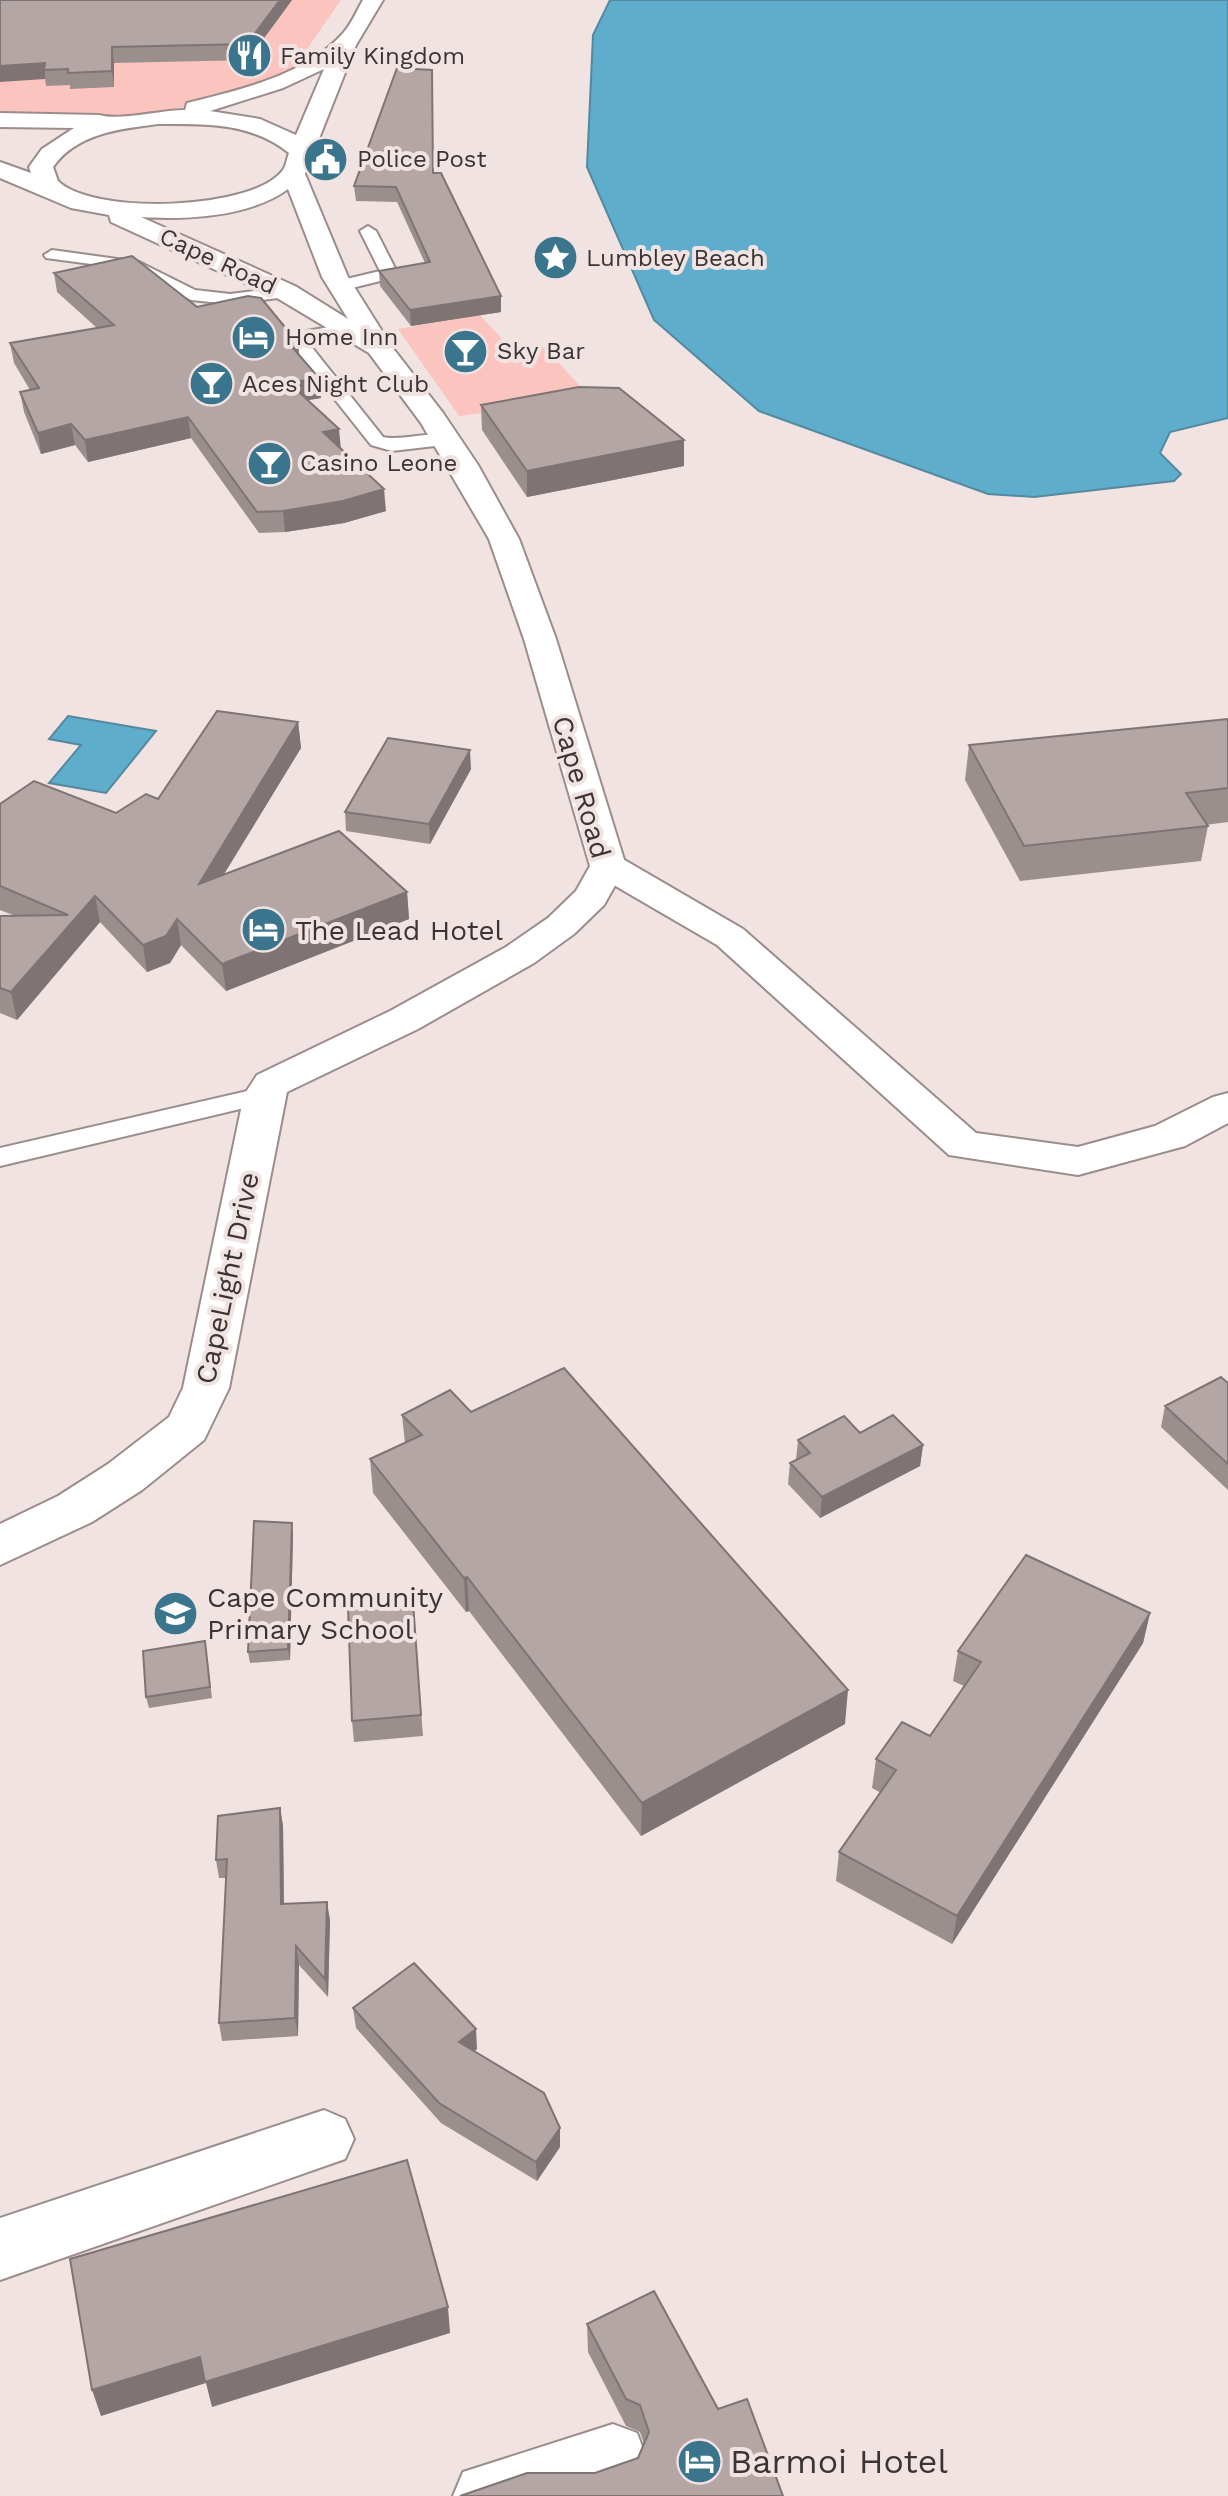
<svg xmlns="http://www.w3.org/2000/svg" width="1228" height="2496" viewBox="0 0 1228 2496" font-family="'Work Sans',sans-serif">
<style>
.green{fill:#fbc4be}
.water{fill:#5fadcc;stroke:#54899e;stroke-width:2}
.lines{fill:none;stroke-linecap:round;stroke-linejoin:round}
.lane-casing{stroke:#9a8d8b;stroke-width:4}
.street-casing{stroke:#9a8d8b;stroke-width:4}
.secondary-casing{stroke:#9a8d8b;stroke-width:4}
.lane{fill:#fff;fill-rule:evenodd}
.street{fill:#fff;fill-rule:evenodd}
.secondary{fill:#fff;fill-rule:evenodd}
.wall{fill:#9b8f8e}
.shaded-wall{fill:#7e7474}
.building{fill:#b4a6a5;stroke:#7e7474;stroke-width:2}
.labels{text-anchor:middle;stroke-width:8;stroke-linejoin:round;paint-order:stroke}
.far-poi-label{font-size:24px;fill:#3a3534;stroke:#f1e3e1;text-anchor:start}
.far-street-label{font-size:24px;fill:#3a3534;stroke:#f1e3e1}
.street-label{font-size:28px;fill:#3a3534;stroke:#f1e3e1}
.poi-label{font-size:28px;fill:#3a3534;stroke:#f1e3e1;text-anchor:start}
.near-poi-label{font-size:34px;fill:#3a3534;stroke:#f1e3e1;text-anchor:start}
</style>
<rect width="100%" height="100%" fill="#f1e3e1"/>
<!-- green -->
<path class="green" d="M 0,0 L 341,0 L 282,85 L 131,119 L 0,117 Z
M 480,315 L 513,351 L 544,347 L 592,399 L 459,416 L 398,329 Z"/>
<!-- water -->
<path class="water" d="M 610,0 L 1228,0 L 1228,418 L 1170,432 L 1160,453 L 1181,474 L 1174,481 L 1034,497 L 988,494 L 759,411 L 654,320 L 587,167 L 593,35 Z
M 68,716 L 156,731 L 106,793 L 49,783 L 81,745 L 49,739 Z"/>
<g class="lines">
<defs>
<path id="lane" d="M 368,226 L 376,231 L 398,274 L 396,277 L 340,291 L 334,290 L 332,286 L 334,282 L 380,271 L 360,231 Z
M 52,250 L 139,262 L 195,290 L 230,294 L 286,287 L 294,292 L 286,297 L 230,304 L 191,300 L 129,269 L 46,258 L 44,255 Z
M 345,324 L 351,325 L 354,329 L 351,333 L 318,339 L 310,345 L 383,437 C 403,442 442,427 455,440 L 452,444 L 392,451 L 371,445 L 291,344 L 307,331 Z
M 265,1087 L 274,1089 L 278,1095 L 274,1101 L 0,1166 L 0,1148 Z"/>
<path id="street" d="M 608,855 L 621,858 L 743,929 L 976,1133 L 1078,1147 L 1155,1126 L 1213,1097 L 1228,1093 L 1228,1123 L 1185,1146 L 1078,1175 L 949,1155 L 717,945 L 595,874 L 590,866 L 595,858 Z
M 324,2110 L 345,2119 L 354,2139 L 345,2159 L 0,2280 L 0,2218 Z
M 613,2424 L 637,2433 L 646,2457 L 637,2481 L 595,2496 L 453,2496 L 463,2472 Z"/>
<path id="secondary" d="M 363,0 L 383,0 L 356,45 L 305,174 L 348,277 L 392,347 L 443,413 L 478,465 L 519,539 L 556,639 L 626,866 L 604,905 L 574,934 L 534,963 L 418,1029 L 287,1092 L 229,1388 L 204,1440 L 142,1490 L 92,1522 L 0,1565 L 0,1524 L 58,1496 L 108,1464 L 169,1417 L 183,1388 L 244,1095 L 257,1075 L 390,1011 L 506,947 L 548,918 L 576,891 L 590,866 L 524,639 L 489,539 L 421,423 L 369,353 L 277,298 L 111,222 L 109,215 L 71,208 L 0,178 L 0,162 L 31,173 L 29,167 L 42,149 L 74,128 L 0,127 L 0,113 L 99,115 C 121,121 159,110 185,110 L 187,103 C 239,90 307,75 344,32 C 352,23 357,10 363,0 ZM 324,69 L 296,135 L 260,119 L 210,111 L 283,88 ZM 158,124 C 205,124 251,122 289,153 C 287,158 286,166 283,170 C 253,211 92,215 58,181 L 53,167 C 77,133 120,129 158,124 ZM 288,189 L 322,277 L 348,319 L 295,286 L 141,217 C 186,220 250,217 288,189 Z"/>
</defs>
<!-- lane casing -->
<use href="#lane" class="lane-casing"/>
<!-- street casing -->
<use href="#street" class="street-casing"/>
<!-- secondary casing -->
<use href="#secondary" class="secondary-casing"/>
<!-- lane -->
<use href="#lane" class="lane"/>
<!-- street -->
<use href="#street" class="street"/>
<!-- secondary -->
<use href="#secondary" class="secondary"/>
</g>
<!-- wall -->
<path class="wall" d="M 0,0 L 292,0 L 248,60 L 114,63 L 114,87 L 70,89 L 70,85 L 46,86 L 45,79 Z
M 434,173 L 501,312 L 411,326 L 380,286 L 379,271 L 425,263 L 397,202 L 356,201 L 354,186 Z
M 54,273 L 197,307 L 298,343 L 299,355 L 321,398 L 308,400 L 341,449 L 386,511 L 344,523 L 285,532 L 259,533 L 191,438 L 88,462 L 75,445 L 41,454 L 24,412 L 20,392 L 30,390 L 14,363 L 10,343 L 97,328 L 57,292 Z
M 481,405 L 684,440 L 684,466 L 527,497 L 482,430 Z
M 1228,719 L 1228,822 L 1206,825 L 1208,826 L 1201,861 L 1020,881 L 965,780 L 969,745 Z
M 298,722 L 301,748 L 224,874 L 407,892 L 409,919 L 226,991 L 181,945 L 170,963 L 147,972 L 100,922 L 17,1020 L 0,1013 L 0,916 L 13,915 L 0,910 L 0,804 L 116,813 L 158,799 Z
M 471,769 L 430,844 L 346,831 L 345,812 Z
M 1228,1383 L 1228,1490 L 1161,1427 L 1165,1406 Z
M 471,1412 L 845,1724 L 641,1836 L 469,1611 L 466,1612 L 373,1493 L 370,1459 L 405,1443 L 402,1415 Z
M 860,1433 L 923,1445 L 920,1466 L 820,1518 L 788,1484 L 790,1463 L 796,1460 L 798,1440 Z
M 293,1534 L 290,1660 L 250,1663 L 248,1652 Z
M 413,1602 L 423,1736 L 354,1742 L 352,1721 Z
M 1150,1613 L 1143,1643 L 952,1944 L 836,1881 L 839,1852 L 881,1793 L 872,1788 L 876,1759 L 930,1736 L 964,1686 L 953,1681 L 958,1651 Z
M 205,1641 L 212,1698 L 149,1708 L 146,1697 Z
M 280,1808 L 283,1826 L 284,1904 L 330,1920 L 328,1997 L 299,1965 L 298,2036 L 222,2041 L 219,2023 L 226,1878 L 219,1878 L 216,1860 Z
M 353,2008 L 477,2049 L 474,2051 L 560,2128 L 560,2147 L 537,2181 L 441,2123 L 356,2028 Z
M 587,2324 L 718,2409 L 783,2496 L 595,2473 L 638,2458 L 644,2444 L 640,2432 L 626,2426 L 588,2352 Z"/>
<!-- shaded-wall -->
<path class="shaded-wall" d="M 280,0 L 292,0 L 248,60 L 247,44 Z
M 112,47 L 114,63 L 114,87 L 112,71 Z
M 45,63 L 45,79 L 0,82 L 0,66 Z
M 501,296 L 501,312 L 411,326 L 410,310 Z
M 298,343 L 300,363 L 293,348 Z
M 319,378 L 321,398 L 291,403 L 289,383 Z
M 188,417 L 191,438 L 88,462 L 85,440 Z
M 71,424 L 75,445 L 41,454 L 38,433 Z
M 339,429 L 341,450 L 323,432 Z
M 684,440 L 684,466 L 527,497 L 527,471 Z
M 384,489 L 386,511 L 344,523 L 285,532 L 283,511 Z
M 298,722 L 301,748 L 202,910 L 199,884 Z
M 470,750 L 471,769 L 430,844 L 429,824 Z
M 407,892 L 409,919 L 226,991 L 222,964 Z
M 95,896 L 100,922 L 17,1020 L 11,992 Z
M 177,919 L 181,945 L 170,963 L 147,972 L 143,945 Z
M 923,1445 L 920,1466 L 820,1518 L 822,1497 Z
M 292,1523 L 293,1534 L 290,1660 L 288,1649 Z
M 467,1577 L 469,1611 L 466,1612 L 464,1578 Z
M 1150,1613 L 1143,1643 L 952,1944 L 957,1916 Z
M 848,1690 L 845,1724 L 641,1836 L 642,1803 Z
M 280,1808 L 283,1826 L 284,1922 L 281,1904 Z
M 327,1902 L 330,1920 L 328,1997 L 325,1979 Z
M 296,1946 L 299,1965 L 298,2036 L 295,2018 Z
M 476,2029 L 477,2049 L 461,2062 L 459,2042 Z
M 560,2128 L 560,2147 L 537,2181 L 536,2162 Z
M 448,2307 L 450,2333 L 212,2407 L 206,2383 L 101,2416 L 92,2390 L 200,2357 Z"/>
<!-- building -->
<path class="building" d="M 0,0 L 280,0 L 247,44 L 112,47 L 112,71 L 68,73 L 68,69 L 44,70 L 45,63 L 0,66 Z
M 397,68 L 432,70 L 433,173 L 441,173 L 501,296 L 410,310 L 379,271 L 430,262 L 396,187 L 354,186 Z
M 132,256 L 197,307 L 248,296 L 261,298 L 298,343 L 293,348 L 319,378 L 289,383 L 339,429 L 323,432 L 384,489 L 343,501 L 283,511 L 257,512 L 188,417 L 85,440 L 71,424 L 38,433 L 20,392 L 39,388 L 10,343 L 114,325 L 54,273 Z
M 579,387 L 619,388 L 684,440 L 527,471 L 481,405 Z
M 217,711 L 298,722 L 199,884 L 339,831 L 407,892 L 222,964 L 177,919 L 166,936 L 143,945 L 95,896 L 11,992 L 0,988 L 0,916 L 68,915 L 0,886 L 0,804 L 34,781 L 116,813 L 146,794 L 158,799 Z
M 1228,719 L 1228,788 L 1186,793 L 1208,826 L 1024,846 L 969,745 Z
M 388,738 L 470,750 L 429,824 L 345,812 Z
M 564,1368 L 848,1690 L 642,1803 L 467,1577 L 464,1578 L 370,1459 L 422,1435 L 402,1415 L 450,1390 L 471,1412 Z
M 1221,1377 L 1228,1383 L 1228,1464 L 1165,1406 Z
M 893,1415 L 923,1445 L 822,1497 L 790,1463 L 810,1453 L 798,1440 L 844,1416 L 860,1433 Z
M 254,1521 L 292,1523 L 288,1649 L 248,1652 Z
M 1026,1555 L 1150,1613 L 957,1916 L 839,1852 L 896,1770 L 876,1759 L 902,1722 L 930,1736 L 981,1662 L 958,1651 Z
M 413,1602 L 421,1715 L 352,1721 L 348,1607 Z
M 205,1641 L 210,1687 L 146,1697 L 143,1651 Z
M 280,1808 L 281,1904 L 327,1902 L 325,1979 L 296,1946 L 295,2018 L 219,2023 L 227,1859 L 216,1860 L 218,1816 Z
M 414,1963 L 476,2029 L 459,2042 L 544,2093 L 560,2128 L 536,2162 L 439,2103 L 353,2008 Z
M 407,2160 L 448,2307 L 205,2382 L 200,2357 L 92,2390 L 70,2259 Z
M 654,2291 L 718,2409 L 747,2399 L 783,2496 L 460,2496 L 527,2473 L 595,2473 L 638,2458 L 649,2432 L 640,2405 L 626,2399 L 587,2324 Z"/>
<!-- icons -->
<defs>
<symbol id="restaurant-disc" viewBox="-11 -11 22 22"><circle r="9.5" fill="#3a758d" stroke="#f1e3e1"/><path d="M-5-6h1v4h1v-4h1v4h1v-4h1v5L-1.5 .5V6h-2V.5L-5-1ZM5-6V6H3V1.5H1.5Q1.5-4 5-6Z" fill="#fff"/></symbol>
<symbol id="civic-disc" viewBox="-11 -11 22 22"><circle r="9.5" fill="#3a758d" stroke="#f1e3e1"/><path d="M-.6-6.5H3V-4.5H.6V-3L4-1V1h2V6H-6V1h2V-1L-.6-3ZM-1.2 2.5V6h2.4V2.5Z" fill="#fff"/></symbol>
<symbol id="sight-disc" viewBox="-11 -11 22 22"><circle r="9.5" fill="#3a758d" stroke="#f1e3e1"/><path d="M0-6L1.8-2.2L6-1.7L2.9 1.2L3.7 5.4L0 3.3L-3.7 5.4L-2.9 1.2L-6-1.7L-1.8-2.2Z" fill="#fff"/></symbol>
<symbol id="hotel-disc" viewBox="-11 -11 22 22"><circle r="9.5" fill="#3a758d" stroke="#f1e3e1"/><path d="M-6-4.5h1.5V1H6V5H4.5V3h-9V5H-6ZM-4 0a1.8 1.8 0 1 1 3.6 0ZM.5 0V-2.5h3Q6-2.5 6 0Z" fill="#fff"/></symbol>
<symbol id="bar-disc" viewBox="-11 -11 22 22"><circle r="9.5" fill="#3a758d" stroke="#f1e3e1"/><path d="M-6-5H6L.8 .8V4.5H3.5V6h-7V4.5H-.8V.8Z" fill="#fff"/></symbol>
<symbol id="school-disc" viewBox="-11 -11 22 22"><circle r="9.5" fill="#3a758d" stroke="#f1e3e1"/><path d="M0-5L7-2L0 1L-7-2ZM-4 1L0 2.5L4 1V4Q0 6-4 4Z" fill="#fff"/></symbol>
</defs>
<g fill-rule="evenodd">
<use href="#restaurant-disc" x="224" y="30" width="51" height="51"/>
<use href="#civic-disc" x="300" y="134" width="51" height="51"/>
<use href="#sight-disc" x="530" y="232" width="51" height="51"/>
<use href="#hotel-disc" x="228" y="312" width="51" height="51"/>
<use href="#bar-disc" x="440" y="326" width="51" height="51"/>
<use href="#bar-disc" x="186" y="358" width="51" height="51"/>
<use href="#bar-disc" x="244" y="438" width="51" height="51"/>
<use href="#hotel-disc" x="238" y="904" width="51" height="51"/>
<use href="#school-disc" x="150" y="1588" width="51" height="51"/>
<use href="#hotel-disc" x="674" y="2436" width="51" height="51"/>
</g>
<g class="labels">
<!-- far-poi labels -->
<g class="far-poi-label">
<text x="280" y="64">Family Kingdom</text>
<text x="357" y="167">Police Post</text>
<text x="586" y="266">Lumbley Beach</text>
<text x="285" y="345">Home Inn</text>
<text x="497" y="359">Sky Bar</text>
<text x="242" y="392">Aces Night Club</text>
<text x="300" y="471">Casino Leone</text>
</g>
<!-- far-street labels -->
<g class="far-street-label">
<text transform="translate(218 261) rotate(25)" y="8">Cape Road</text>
</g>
<!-- street labels -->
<g class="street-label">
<text transform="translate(582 787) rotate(74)" y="10">Cape Road</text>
<text transform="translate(227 1278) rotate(-78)" y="10">CapeLight Drive</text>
</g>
<!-- poi labels -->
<g class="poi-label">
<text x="295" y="940">The Lead Hotel</text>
<text x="207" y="1607">Cape Community<tspan x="207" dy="32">Primary School</tspan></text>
</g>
<!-- near-poi labels -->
<g class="near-poi-label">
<text x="730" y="2473">Barmoi Hotel</text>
</g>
</g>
</svg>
